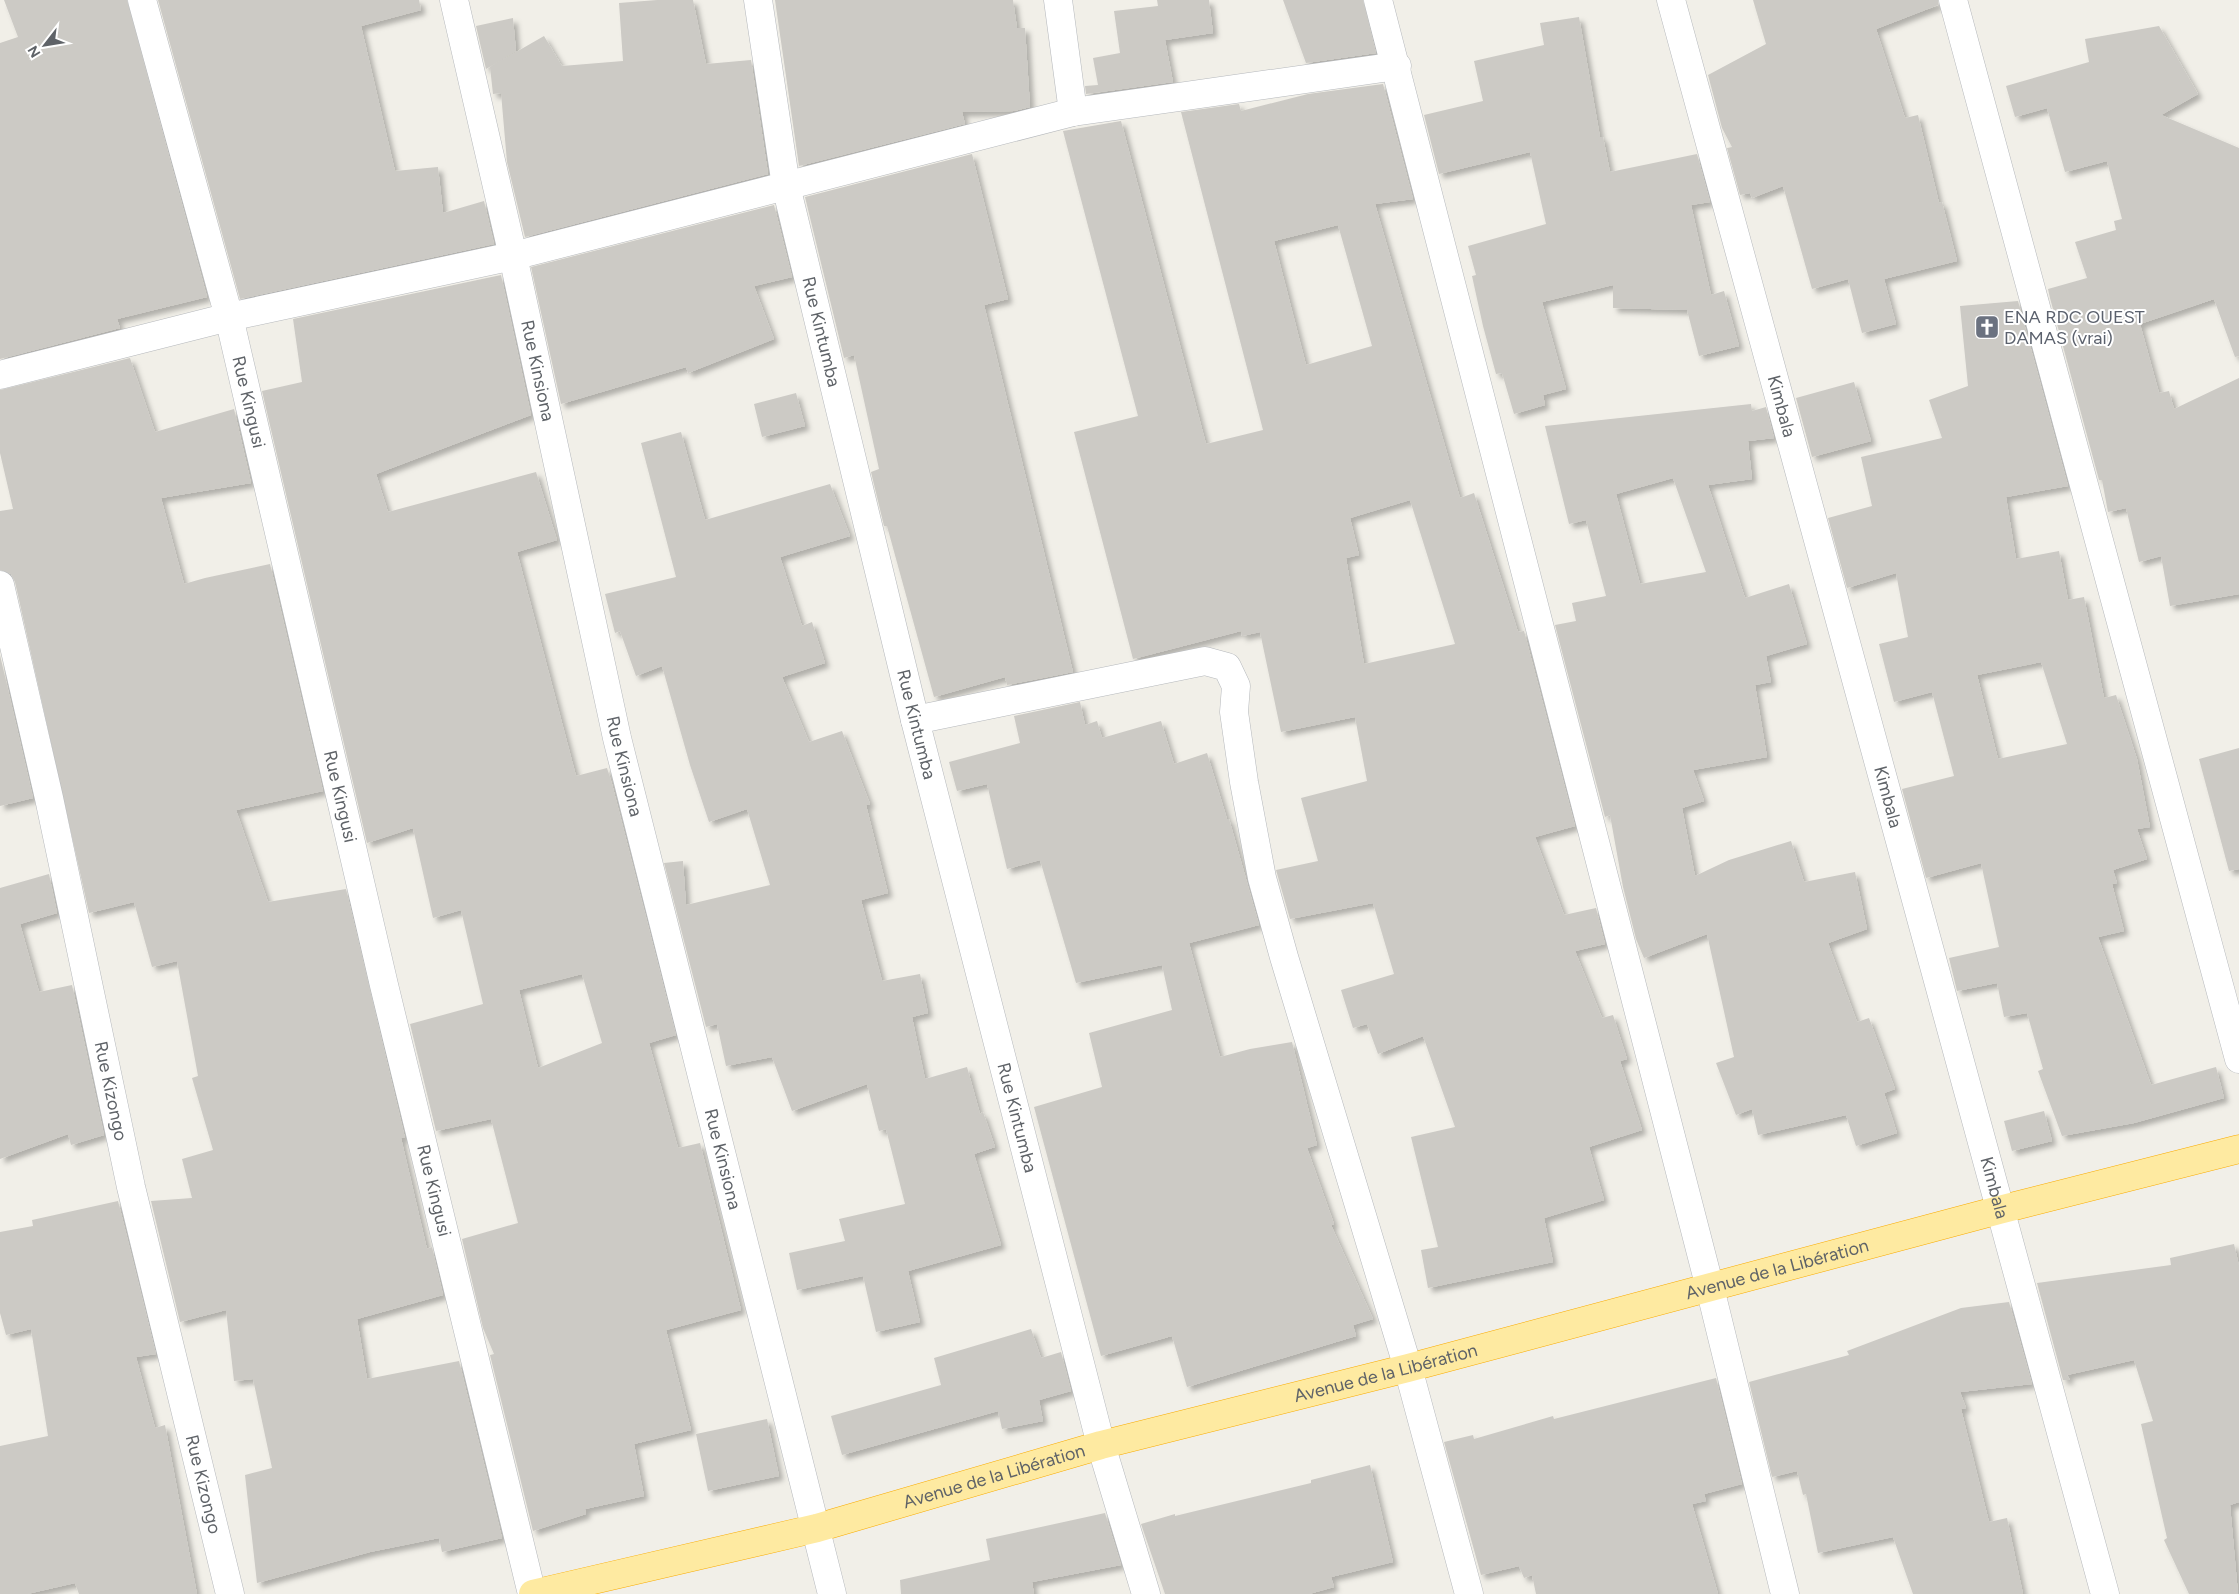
<svg xmlns="http://www.w3.org/2000/svg" width="2239" height="1594" viewBox="0 0 2239 1594" font-family="Figtree,sans-serif">
<style>
.building{fill:#cccac5;fill-rule:evenodd;filter:url(#shadow)}
.lines{fill:none;stroke-linecap:round;stroke-linejoin:round}
.minor-casing{stroke:#b5b8bc;stroke-width:29}
.trunk-casing{stroke:#f9ab00;stroke-width:29}
.minor{stroke:#fff;stroke-width:28}
.trunk{stroke:#feeaa1;stroke-width:28}
.labels{text-anchor:middle;stroke-width:4;stroke-linejoin:round;paint-order:stroke}
.worship-label{font-size:18px;fill:#5b616d;stroke:#fff;text-anchor:start}
.street-label{font-size:18px;fill:#5f6368;stroke:#fff}
</style>
<defs>
<filter id="shadow"><feDropShadow dx="4.5" dy="4.5" stdDeviation="2.5" flood-color="#0004"/></filter>
</defs>
<rect width="100%" height="100%" fill="#f1efe8"/>
<!-- building -->
<path class="building" d="M 4,0 L 127,0 L 207,297 L 117,319 L 120,328 L 0,359 L 0,43 L 18,37 Z
M 158,0 L 419,0 L 421,10 L 361,26 L 395,171 L 438,167 L 443,213 L 484,201 L 494,244 L 240,299 Z
M 657,0 L 693,0 L 706,64 L 751,60 L 768,174 L 525,237 L 507,162 L 501,93 L 493,94 L 490,67 L 544,36 L 562,66 L 623,61 L 619,3 Z
M 775,0 L 1013,0 L 1017,28 L 1025,28 L 1030,107 L 1014,111 L 962,112 L 965,124 L 799,166 Z
M 1157,0 L 1209,0 L 1213,33 L 1165,40 L 1173,82 L 1086,94 L 1085,86 L 1098,85 L 1093,58 L 1120,53 L 1114,11 L 1158,6 Z
M 1283,0 L 1363,0 L 1376,53 L 1306,63 Z
M 1753,0 L 1938,0 L 1938,5 L 1876,29 L 1905,118 L 1918,115 L 1939,203 L 1942,202 L 1957,261 L 1884,279 L 1896,324 L 1862,333 L 1848,279 L 1812,289 L 1783,186 L 1752,198 L 1750,193 L 1740,195 L 1727,148 L 1732,147 L 1722,128 L 1708,75 L 1766,44 Z
M 1579,17 L 1600,137 L 1603,137 L 1610,172 L 1697,154 L 1710,202 L 1691,205 L 1711,295 L 1724,291 L 1739,346 L 1699,356 L 1687,310 L 1613,308 L 1613,285 L 1542,302 L 1566,389 L 1543,395 L 1545,405 L 1514,414 L 1502,373 L 1496,374 L 1483,326 L 1472,276 L 1476,275 L 1468,246 L 1546,224 L 1530,152 L 1439,174 L 1424,115 L 1483,101 L 1474,61 L 1544,45 L 1540,23 Z
M 513,18 L 516,51 L 486,69 L 476,26 Z
M 2159,26 L 2198,94 L 2161,115 L 2239,148 L 2239,356 L 2235,357 L 2214,299 L 2140,324 L 2159,393 L 2169,391 L 2174,409 L 2239,378 L 2239,594 L 2170,606 L 2161,556 L 2139,562 L 2126,508 L 2108,512 L 2102,480 L 2099,480 L 2050,298 L 2048,289 L 2087,278 L 2075,242 L 2116,230 L 2114,221 L 2122,219 L 2107,161 L 2065,172 L 2047,108 L 2015,117 L 2006,86 L 2089,62 L 2085,39 Z
M 1383,84 L 1413,199 L 1375,204 L 1460,498 L 1474,493 L 1518,632 L 1524,631 L 1575,826 L 1535,837 L 1564,915 L 1596,908 L 1605,944 L 1575,951 L 1602,1018 L 1613,1015 L 1627,1059 L 1620,1061 L 1642,1130 L 1589,1147 L 1604,1200 L 1544,1218 L 1553,1262 L 1428,1288 L 1421,1250 L 1438,1247 L 1411,1137 L 1455,1127 L 1423,1036 L 1378,1054 L 1367,1024 L 1353,1028 L 1341,990 L 1394,974 L 1373,903 L 1290,919 L 1276,870 L 1318,861 L 1301,798 L 1367,781 L 1355,717 L 1281,732 L 1260,632 L 1242,636 L 1241,631 L 1133,659 L 1074,432 L 1138,416 L 1063,131 L 1121,121 L 1206,444 L 1263,430 L 1181,112 L 1239,104 L 1241,111 L 1308,94 ZM 1338,225 L 1372,346 L 1306,365 L 1274,241 ZM 1410,500 L 1455,644 L 1364,664 L 1346,558 L 1359,555 L 1350,518 Z
M 972,154 L 1008,299 L 984,305 L 1073,672 L 1007,685 L 1005,677 L 934,697 L 887,526 L 884,526 L 871,472 L 879,469 L 854,355 L 844,358 L 805,197 Z
M 774,205 L 792,277 L 754,286 L 774,339 L 688,373 L 686,367 L 561,404 L 531,267 Z
M 501,275 L 531,415 L 376,474 L 388,512 L 536,472 L 557,540 L 517,552 L 576,776 L 607,768 L 612,784 L 676,1035 L 649,1043 L 678,1148 L 700,1143 L 741,1310 L 666,1330 L 691,1430 L 634,1444 L 644,1496 L 585,1509 L 586,1514 L 533,1531 L 490,1355 L 494,1354 L 483,1328 L 462,1239 L 518,1223 L 491,1119 L 436,1131 L 410,1024 L 483,1004 L 461,910 L 433,918 L 413,828 L 367,843 L 262,391 L 302,382 L 293,319 ZM 582,974 L 602,1043 L 538,1068 L 519,990 Z
M 2018,301 L 2068,486 L 2006,497 L 2016,559 L 2059,551 L 2068,600 L 2084,597 L 2104,698 L 2116,695 L 2137,759 L 2150,827 L 2137,829 L 2147,859 L 2113,870 L 2117,883 L 2112,884 L 2124,931 L 2098,937 L 2151,1085 L 2216,1067 L 2224,1098 L 2134,1123 L 2062,1136 L 2038,1071 L 2043,1069 L 2027,1013 L 2004,1017 L 1997,983 L 1957,991 L 1949,958 L 1999,947 L 1981,863 L 1926,878 L 1902,789 L 1954,776 L 1932,692 L 1894,702 L 1879,644 L 1908,637 L 1896,573 L 1847,588 L 1828,518 L 1872,506 L 1861,457 L 1942,438 L 1929,400 L 1968,386 L 1960,306 ZM 2041,662 L 2067,744 L 1998,759 L 1977,675 Z
M 130,358 L 155,432 L 234,409 L 251,483 L 161,498 L 184,584 L 205,578 L 270,564 L 323,791 L 236,810 L 268,902 L 346,889 L 405,1138 L 401,1138 L 427,1249 L 432,1247 L 443,1295 L 357,1319 L 367,1379 L 459,1361 L 502,1538 L 442,1552 L 439,1538 L 370,1552 L 257,1583 L 245,1475 L 272,1468 L 253,1379 L 234,1381 L 226,1310 L 180,1322 L 151,1201 L 192,1198 L 182,1159 L 213,1150 L 192,1078 L 198,1076 L 177,961 L 152,967 L 134,902 L 89,913 L 15,582 L 11,574 L 0,570 L 0,511 L 13,509 L 0,453 L 0,390 Z
M 1854,382 L 1871,441 L 1812,457 L 1796,398 Z
M 796,393 L 805,426 L 762,437 L 754,404 Z
M 1751,404 L 1752,411 L 1766,407 L 1774,438 L 1748,441 L 1752,479 L 1708,485 L 1745,598 L 1789,584 L 1807,644 L 1766,656 L 1771,682 L 1755,685 L 1767,757 L 1693,770 L 1704,801 L 1682,808 L 1695,876 L 1729,860 L 1791,841 L 1804,882 L 1855,872 L 1867,929 L 1828,943 L 1857,1022 L 1869,1018 L 1895,1089 L 1884,1093 L 1897,1133 L 1856,1146 L 1846,1115 L 1758,1135 L 1752,1109 L 1736,1115 L 1716,1063 L 1734,1057 L 1707,934 L 1644,958 L 1636,939 L 1623,887 L 1610,815 L 1605,817 L 1555,625 L 1576,621 L 1572,603 L 1606,596 L 1586,520 L 1569,524 L 1545,426 ZM 1673,478 L 1706,572 L 1640,584 L 1616,494 Z
M 681,432 L 705,520 L 830,484 L 850,536 L 780,557 L 802,626 L 812,622 L 825,663 L 782,677 L 809,742 L 842,731 L 870,804 L 866,805 L 888,893 L 861,900 L 882,981 L 920,974 L 928,1013 L 912,1017 L 925,1079 L 967,1067 L 980,1114 L 983,1112 L 995,1147 L 974,1154 L 1001,1245 L 908,1271 L 920,1322 L 876,1332 L 863,1276 L 797,1290 L 789,1253 L 845,1241 L 839,1219 L 905,1204 L 886,1129 L 879,1131 L 867,1084 L 792,1111 L 772,1057 L 726,1066 L 717,1024 L 706,1027 L 664,863 L 683,861 L 686,905 L 770,885 L 747,809 L 709,822 L 690,765 L 662,666 L 636,676 L 620,631 L 615,633 L 605,594 L 676,577 L 641,443 Z
M 0,655 L 33,798 L 0,806 Z
M 1080,702 L 1085,725 L 1097,721 L 1102,738 L 1161,721 L 1174,764 L 1207,753 L 1227,819 L 1229,819 L 1259,925 L 1189,943 L 1220,1057 L 1250,1049 L 1292,1042 L 1317,1145 L 1307,1148 L 1334,1224 L 1331,1225 L 1373,1319 L 1353,1325 L 1356,1336 L 1187,1387 L 1172,1336 L 1101,1356 L 1034,1107 L 1102,1087 L 1089,1033 L 1172,1010 L 1162,965 L 1076,983 L 1040,860 L 1007,869 L 987,784 L 957,791 L 949,762 L 1020,743 L 1014,716 Z
M 2239,748 L 2239,869 L 2229,871 L 2199,759 Z
M 49,874 L 57,913 L 20,924 L 39,992 L 72,985 L 104,1135 L 71,1145 L 68,1134 L 0,1159 L 0,888 Z
M 2044,1111 L 2052,1141 L 2012,1151 L 2004,1121 Z
M 118,1201 L 156,1354 L 136,1357 L 155,1428 L 165,1425 L 197,1594 L 79,1594 L 75,1583 L 27,1594 L 0,1594 L 0,1446 L 48,1436 L 31,1329 L 6,1335 L 0,1313 L 0,1232 L 33,1226 L 32,1220 Z
M 2234,1244 L 2239,1266 L 2239,1502 L 2230,1505 L 2238,1594 L 2189,1594 L 2164,1540 L 2167,1538 L 2141,1424 L 2153,1421 L 2134,1360 L 2067,1375 L 2070,1380 L 2063,1380 L 2037,1283 L 2171,1265 L 2170,1258 Z
M 2009,1302 L 2032,1384 L 1960,1392 L 1966,1408 L 1961,1409 L 1989,1522 L 2007,1518 L 2023,1594 L 1913,1594 L 1893,1537 L 1818,1553 L 1806,1494 L 1803,1495 L 1797,1471 L 1772,1477 L 1749,1382 L 1849,1355 L 1847,1351 L 1961,1308 Z
M 1031,1329 L 1041,1358 L 1061,1352 L 1071,1391 L 1039,1400 L 1043,1421 L 1002,1429 L 998,1411 L 842,1455 L 831,1416 L 941,1385 L 934,1358 Z
M 1716,1378 L 1742,1484 L 1704,1494 L 1706,1501 L 1692,1504 L 1718,1594 L 1536,1594 L 1532,1575 L 1524,1578 L 1519,1566 L 1481,1575 L 1444,1442 L 1473,1435 L 1474,1439 L 1553,1416 L 1554,1419 Z
M 767,1419 L 779,1476 L 708,1491 L 696,1434 Z
M 1370,1465 L 1393,1562 L 1331,1577 L 1334,1587 L 1309,1594 L 1165,1594 L 1141,1524 L 1175,1514 L 1175,1516 L 1311,1483 L 1311,1480 Z
M 1105,1513 L 1121,1565 L 1032,1582 L 1034,1594 L 901,1594 L 900,1580 L 990,1560 L 986,1539 Z"/>
<g class="lines">
<defs>
<g id="minor">
<path id="s1" d="M 142,0 L 229,317 L 384,985 L 532,1594"/>
<path id="s2" d="M 454,0 L 513,256 L 617,738 L 832,1594"/>
<path id="s3" d="M 758,0 L 786,186 L 915,720 L 1101,1445 L 1146,1594"/>
<path d="M 1058,0 L 1073,112"/>
<path d="M 1378,0 L 1710,1288 L 1785,1594"/>
<path id="s4" d="M 1671,0 L 2105,1594"/>
<path d="M 1953,0 L 2239,1059"/>
<path d="M 0,375 L 229,317 L 513,256 L 1073,112 L 1397,66"/>
<path id="s5" d="M 0,585 L 49,798 L 131,1187 L 230,1594"/>
<path d="M 915,720 L 1205,661 L 1227,667 L 1236,686 L 1234,712 L 1244,782 L 1262,878 L 1284,957 L 1408,1368 L 1469,1594"/>
</g>
<g id="trunk">
<path id="s6" d="M 533,1594 L 817,1528 L 1101,1445 L 1408,1368 L 1999,1210 L 2239,1149"/>
</g>
</defs>
<!-- minor casing -->
<use href="#minor" class="minor-casing"/>
<!-- trunk casing -->
<use href="#trunk" class="trunk-casing"/>
<!-- minor -->
<use href="#minor" class="minor"/>
<!-- trunk -->
<use href="#trunk" class="trunk"/>
</g>
<!-- icons -->
<defs>
<symbol id="church-square" viewBox="-11 -11 22 22"><rect x="-9" y="-9" width="18" height="18" rx="4" fill="#6b7280" stroke="#fff"/><path d="M-1.2-6h2.4v3.5h3.3v2.4h-3.3V6h-2.4V-.1h-3.3v-2.4h3.3Z" fill="#fff"/></symbol>
</defs>
<g fill-rule="evenodd">
<use href="#church-square" x="1973" y="313" width="28" height="28"/>
</g>
<g class="labels">
<!-- worship labels -->
<g class="worship-label">
<text x="2004" y="323">ENA RDC OUEST<tspan x="2004" dy="21">DAMAS (vrai)</tspan></text>
</g>
<!-- street labels -->
<g class="street-label">
<text dy="6" stroke="none"><textPath href="#s3" startOffset="338">Rue Kintumba</textPath></text>
<text dy="6" stroke="none"><textPath href="#s2" startOffset="380">Rue Kinsiona</textPath></text>
<text dy="6" stroke="none"><textPath href="#s1" startOffset="416">Rue Kingusi</textPath></text>
<text dy="6" stroke="none"><textPath href="#s4" startOffset="421">Kimbala</textPath></text>
<text dy="6" stroke="none"><textPath href="#s3" startOffset="742">Rue Kintumba</textPath></text>
<text dy="6" stroke="none"><textPath href="#s2" startOffset="785">Rue Kinsiona</textPath></text>
<text dy="6" stroke="none"><textPath href="#s1" startOffset="821">Rue Kingusi</textPath></text>
<text dy="6" stroke="none"><textPath href="#s4" startOffset="826">Kimbala</textPath></text>
<text dy="6" stroke="none"><textPath href="#s5" startOffset="518">Rue Kizongo</textPath></text>
<text dy="6" stroke="none"><textPath href="#s3" startOffset="1148">Rue Kintumba</textPath></text>
<text dy="6" stroke="none"><textPath href="#s2" startOffset="1190">Rue Kinsiona</textPath></text>
<text dy="6" stroke="none"><textPath href="#s4" startOffset="1231">Kimbala</textPath></text>
<text dy="6" stroke="none"><textPath href="#s1" startOffset="1226">Rue Kingusi</textPath></text>
<text dy="6" stroke="none"><textPath href="#s6" startOffset="1286">Avenue de la Libération</textPath></text>
<text dy="6" stroke="none"><textPath href="#s6" startOffset="881">Avenue de la Libération</textPath></text>
<text dy="6" stroke="none"><textPath href="#s6" startOffset="476">Avenue de la Libération</textPath></text>
<text dy="6" stroke="none"><textPath href="#s5" startOffset="922">Rue Kizongo</textPath></text>
</g>
</g>
<!-- north arrow -->
<g transform="translate(45 45) rotate(239)" stroke="#ffffff" stroke-width="4" paint-order="stroke">
<path d="M0-4L9 19L0 12L-9 19Z" fill="#5f6368"/>
<text y="-8" font-size="14" font-weight="bold" text-anchor="middle" fill="#5f6368">N</text>
</g>
</svg>
